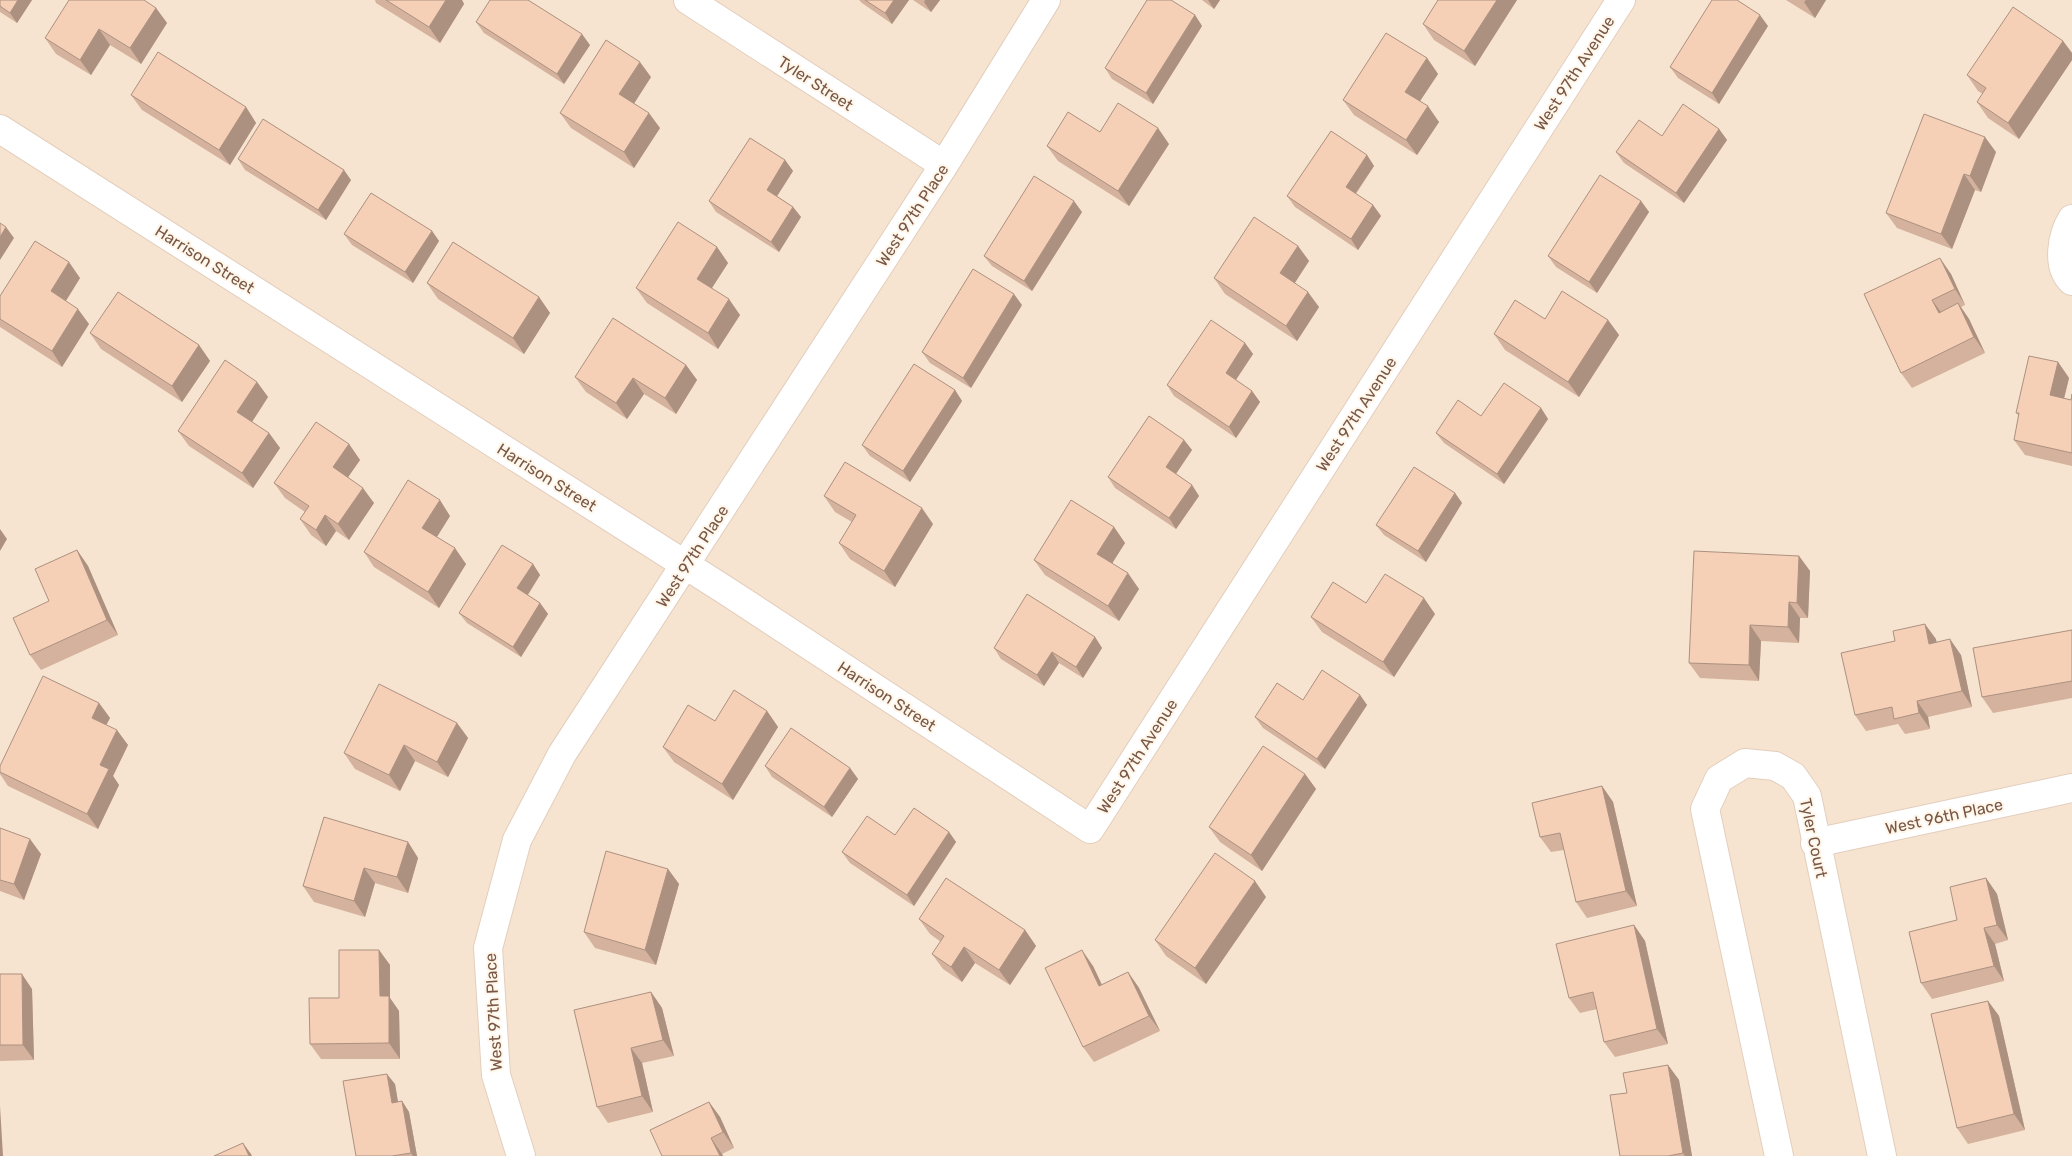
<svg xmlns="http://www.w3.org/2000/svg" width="2072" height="1156" viewBox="0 0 2072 1156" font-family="Rubik,sans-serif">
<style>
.residential{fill:#f6e4d0}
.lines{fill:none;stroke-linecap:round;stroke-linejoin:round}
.minor-casing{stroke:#e3cebd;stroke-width:30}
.minor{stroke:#fff;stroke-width:28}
.wall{fill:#d4b29d}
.shaded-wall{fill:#ac9180}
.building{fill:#f6cfb7;stroke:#ac9180}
.labels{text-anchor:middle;stroke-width:4;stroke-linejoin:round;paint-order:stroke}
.street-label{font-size:16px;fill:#785746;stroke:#fff6ea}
</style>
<rect width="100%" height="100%" fill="#fef2e2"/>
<!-- residential -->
<path class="residential" d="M 0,0 L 2072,0 L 2072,1156 L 0,1156 Z"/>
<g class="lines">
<defs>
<path id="minor" d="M 688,0 L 944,165
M 0,129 L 725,590 L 1090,829 L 1621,0
M 2072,219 C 2062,235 2056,266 2072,281
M 1815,843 L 2072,788
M 521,1156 L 496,1075 L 488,948 L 517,840 L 562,754 L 944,165 L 1046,0
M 1779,1156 L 1705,809 L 1719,779 L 1745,763 L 1775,766 L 1793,776 L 1807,796 L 1882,1156"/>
</defs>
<!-- minor casing -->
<use href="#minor" class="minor-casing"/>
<!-- minor -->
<use href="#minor" class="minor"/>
</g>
<!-- wall -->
<path class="wall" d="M 0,0 L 32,0 L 17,23 L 0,12 Z
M 375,0 L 462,0 L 464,4 L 440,43 L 376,3 Z
M 859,0 L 909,0 L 892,24 L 862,3 Z
M 913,0 L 940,0 L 931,12 Z
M 1202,0 L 1220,0 L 1214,9 Z
M 1438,0 L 1517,0 L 1475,66 L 1434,40 L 1423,24 Z
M 1786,0 L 1826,0 L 1815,18 Z
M 156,8 L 167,23 L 141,64 L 110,45 L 91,75 L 56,54 L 45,38 Z
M 1195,15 L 1202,26 L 1153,104 L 1112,79 L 1105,68 Z
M 476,22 L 590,45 L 564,84 L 484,33 Z
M 1768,26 L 1719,104 L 1678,78 L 1670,67 Z
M 2063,41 L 2072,53 L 2072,60 L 2019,139 L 1988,118 L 1977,102 L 1983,94 L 1978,91 L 1967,75 Z
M 1427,58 L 1438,74 L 1420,101 L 1439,122 L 1417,155 L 1354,115 L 1343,100 Z
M 651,77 L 634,103 L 660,128 L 634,168 L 571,128 L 560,113 Z
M 131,95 L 246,107 L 256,123 L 230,165 L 142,110 Z
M 1719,129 L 1727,140 L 1684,203 L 1624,163 L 1616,152 L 1662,136 Z
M 1100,132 L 1169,144 L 1129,206 L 1058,161 L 1047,146 Z
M 1996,152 L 1981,192 L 1975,190 L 1952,249 L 1897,228 L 1886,213 Z
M 1367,155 L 1374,166 L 1356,194 L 1373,205 L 1381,216 L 1358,250 L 1295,207 L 1287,196 Z
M 238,159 L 351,180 L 326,220 L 245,170 Z
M 785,160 L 793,171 L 777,196 L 793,207 L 801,217 L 779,252 L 716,212 L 709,201 Z
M 1641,201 L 1649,212 L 1597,293 L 1556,267 L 1548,256 Z
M 1082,212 L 1032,291 L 992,266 L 984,256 Z
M 432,231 L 439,241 L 413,283 L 352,245 L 344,234 Z
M 1298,246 L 1309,261 L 1294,283 L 1319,307 L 1297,341 L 1225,294 L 1214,278 Z
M 717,247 L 728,263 L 712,288 L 740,315 L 718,349 L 647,303 L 636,288 Z
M 1951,274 L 1965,305 L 1961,307 L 1969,319 L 1985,353 L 1912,388 L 1901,373 L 1864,294 Z
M 80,278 L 66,301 L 89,324 L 62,367 L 0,327 L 0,296 Z
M 427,283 L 539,297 L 550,313 L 524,354 L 438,299 Z
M 1022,305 L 971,388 L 930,363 L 922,352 Z
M 1545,319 L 1608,320 L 1619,335 L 1579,397 L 1505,350 L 1494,334 Z
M 90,333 L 199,345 L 210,361 L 182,402 L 101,349 Z
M 1245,343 L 1253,354 L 1236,380 L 1252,391 L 1260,402 L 1236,438 L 1174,396 L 1167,385 Z
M 2058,362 L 2069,378 L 2064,398 L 2071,400 L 2072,394 L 2072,466 L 2025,455 L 2014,440 L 2019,416 L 2016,413 Z
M 686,365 L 697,380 L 676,414 L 644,394 L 627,419 L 586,392 L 575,377 Z
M 257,382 L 268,397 L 252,422 L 269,433 L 280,448 L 253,488 L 189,446 L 178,431 Z
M 955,390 L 962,401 L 910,482 L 870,456 L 862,445 Z
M 1541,408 L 1548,419 L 1504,484 L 1444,443 L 1436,433 L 1481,416 Z
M 1184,440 L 1192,450 L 1176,474 L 1192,485 L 1199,496 L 1176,529 L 1115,488 L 1108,477 Z
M 349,444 L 360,460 L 348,477 L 374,503 L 349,540 L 336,531 L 326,546 L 311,535 L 300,519 L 305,512 L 285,498 L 274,483 Z
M 1455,493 L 1462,503 L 1426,562 L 1384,535 L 1376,525 Z
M 824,496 L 933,524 L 895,587 L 850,559 L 839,543 L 852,522 L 835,512 Z
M 450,516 L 437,537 L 466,564 L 439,608 L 374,567 L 364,552 Z
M 1114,527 L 1125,543 L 1112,563 L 1139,589 L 1119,621 L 1045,575 L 1034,560 Z
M 77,550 L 88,566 L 118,635 L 41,670 L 30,655 L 49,601 Z
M 1799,556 L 1810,571 L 1808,618 L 1800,618 L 1799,643 L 1761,641 L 1759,681 L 1700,678 L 1689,663 Z
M 533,564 L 540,575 L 528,595 L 540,603 L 548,614 L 521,657 L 467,623 L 459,613 Z
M 1366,603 L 1435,614 L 1394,677 L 1322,632 L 1311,617 Z
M 2072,630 L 2072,698 L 1993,713 L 1982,697 Z
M 1095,637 L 1102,648 L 1083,678 L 1059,663 L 1044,686 L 1001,659 L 994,648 Z
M 1936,639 L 1936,642 L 1961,655 L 1972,707 L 1928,717 L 1930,729 L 1905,734 L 1898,724 L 1866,731 L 1855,715 Z
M 1360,695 L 1367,705 L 1325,769 L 1263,728 L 1255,717 L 1303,700 Z
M 99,703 L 110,718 L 106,725 L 128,745 L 113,776 L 119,785 L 98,829 L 8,786 L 0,774 L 0,766 Z
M 767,711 L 778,727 L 733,800 L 674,762 L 663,747 L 715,721 Z
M 457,723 L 468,738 L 448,777 L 415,761 L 400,791 L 355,769 L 344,753 Z
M 765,766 L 850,768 L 858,779 L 832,817 L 772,777 Z
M 1305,774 L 1316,789 L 1262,871 L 1220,842 L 1209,827 Z
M 1602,786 L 1613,802 L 1637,906 L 1587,918 L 1576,902 L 1564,850 L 1551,852 L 1540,837 Z
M 0,828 L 41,854 L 24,900 L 0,891 Z
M 949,832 L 956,842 L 914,906 L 850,863 L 842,852 L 895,835 Z
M 408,842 L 418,858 L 408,893 L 375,883 L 365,917 L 314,902 L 303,886 Z
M 668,869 L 679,884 L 656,965 L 595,948 L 584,932 Z
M 1986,878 L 1997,894 L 2008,940 L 1995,944 L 2004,981 L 1932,999 L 1921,983 L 1957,920 Z
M 1266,897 L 1206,984 L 1166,956 L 1155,940 Z
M 919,919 L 1025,930 L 1036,946 L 1010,985 L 975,963 L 962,982 L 943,969 L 932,954 L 941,942 L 930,934 Z
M 1634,925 L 1645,941 L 1668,1044 L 1615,1057 L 1604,1042 L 1597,1009 L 1580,1013 L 1569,998 Z
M 379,950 L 390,965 L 390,998 L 399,1011 L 400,1059 L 321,1059 L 310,1044 L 339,998 Z
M 1093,966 L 1102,985 L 1128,972 L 1139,988 L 1160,1031 L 1094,1062 L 1083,1047 Z
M 0,974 L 32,989 L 34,1060 L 0,1061 Z
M 651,992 L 662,1008 L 674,1056 L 642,1063 L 653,1112 L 608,1123 L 597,1107 Z
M 1988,1001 L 1999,1016 L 2025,1130 L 1968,1144 L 1957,1128 Z
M 1668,1065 L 1679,1080 L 1692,1156 L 1620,1156 L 1627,1093 Z
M 395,1084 L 398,1102 L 402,1101 L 409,1112 L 417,1156 L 356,1156 Z
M 709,1102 L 720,1117 L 734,1148 L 722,1154 L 723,1156 L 662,1156 Z"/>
<!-- shaded-wall -->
<path class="shaded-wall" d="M 18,0 L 32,0 L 17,23 L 10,13 Z
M 446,0 L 462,0 L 464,4 L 440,43 L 429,27 Z
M 894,0 L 909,0 L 892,24 L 885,13 Z
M 925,0 L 940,0 L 931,12 L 924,2 Z
M 1208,0 L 1220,0 L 1214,9 Z
M 1497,0 L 1517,0 L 1475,66 L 1464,51 Z
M 1806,0 L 1826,0 L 1815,18 L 1804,2 Z
M 156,8 L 167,23 L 141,64 L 130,48 Z
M 1195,15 L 1202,26 L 1153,104 L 1146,93 Z
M 1760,15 L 1768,26 L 1719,104 L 1712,93 Z
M 99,29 L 110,45 L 91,75 L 80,60 Z
M 582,34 L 590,45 L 564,84 L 557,74 Z
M 2063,41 L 2072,53 L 2072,60 L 2019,139 L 2008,123 Z
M 1427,58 L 1438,74 L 1416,107 L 1405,92 Z
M 640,62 L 651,77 L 630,110 L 619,94 Z
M 1428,106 L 1439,122 L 1417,155 L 1406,140 Z
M 246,107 L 256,123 L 230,165 L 219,150 Z
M 649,113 L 660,128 L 634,168 L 624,152 Z
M 1158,128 L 1169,144 L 1129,206 L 1118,191 Z
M 1719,129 L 1727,140 L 1684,203 L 1676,193 Z
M 1985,137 L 1996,152 L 1981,192 L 1970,176 Z
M 1367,155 L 1374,166 L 1353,197 L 1346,187 Z
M 785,160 L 793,171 L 774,201 L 767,190 Z
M 344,170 L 351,180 L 326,220 L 318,210 Z
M 1964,174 L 1975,190 L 1952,249 L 1941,234 Z
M 1074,201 L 1082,212 L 1032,291 L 1024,281 Z
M 1641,201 L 1649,212 L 1597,293 L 1589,282 Z
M 1373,205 L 1381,216 L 1358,250 L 1351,239 Z
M 793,207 L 801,217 L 779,252 L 771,242 Z
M 6,227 L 14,238 L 0,260 L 0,237 Z
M 432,231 L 439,241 L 413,283 L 405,272 Z
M 1298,246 L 1309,261 L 1291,289 L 1280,273 Z
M 717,247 L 728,263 L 708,294 L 697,279 Z
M 1940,258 L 1951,274 L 1965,305 L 1955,289 Z
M 69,262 L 80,278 L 62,307 L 51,291 Z
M 1308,292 L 1319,307 L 1297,341 L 1286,326 Z
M 1014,294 L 1022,305 L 971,388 L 963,378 Z
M 539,297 L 550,313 L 524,354 L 513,338 Z
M 729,299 L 740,315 L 718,349 L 708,333 Z
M 1932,300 L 1943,315 L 1939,313 Z
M 1958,303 L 1969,319 L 1985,353 L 1974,337 Z
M 78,309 L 89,324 L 62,367 L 52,351 Z
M 1608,320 L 1619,335 L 1579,397 L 1568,382 Z
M 1245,343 L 1253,354 L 1233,384 L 1226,373 Z
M 199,345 L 210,361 L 182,402 L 172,386 Z
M 2058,362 L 2069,378 L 2061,411 L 2050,395 Z
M 686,365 L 697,380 L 676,414 L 665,398 Z
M 633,378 L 644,394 L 627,419 L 616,403 Z
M 257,382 L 268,397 L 248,428 L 237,412 Z
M 955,390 L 962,401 L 910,482 L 903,471 Z
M 1252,391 L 1260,402 L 1236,438 L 1229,427 Z
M 1541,408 L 1548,419 L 1504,484 L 1497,474 Z
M 269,433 L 280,448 L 253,488 L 242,473 Z
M 1184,440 L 1192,450 L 1173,478 L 1166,467 Z
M 349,444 L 360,460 L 344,483 L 333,467 Z
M 1192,485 L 1199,496 L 1176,529 L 1169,518 Z
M 363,488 L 374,503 L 349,540 L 338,524 Z
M 1455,493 L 1462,503 L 1426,562 L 1418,551 Z
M 440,500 L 450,516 L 433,543 L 422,528 Z
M 922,508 L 933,524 L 895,587 L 884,571 Z
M 325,515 L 336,531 L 326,546 L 316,530 Z
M 1114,527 L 1125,543 L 1108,570 L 1097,554 Z
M 0,529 L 7,539 L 0,551 Z
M 455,548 L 466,564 L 439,608 L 428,592 Z
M 77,550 L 88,566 L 118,635 L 107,620 Z
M 1799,556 L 1810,571 L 1808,618 L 1797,603 Z
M 533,564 L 540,575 L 525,599 L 517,588 Z
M 1128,573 L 1139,589 L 1119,621 L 1108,606 Z
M 1424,598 L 1435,614 L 1394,677 L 1383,662 Z
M 1789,602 L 1800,618 L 1799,643 L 1788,627 Z
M 540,603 L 548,614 L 521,657 L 513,647 Z
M 1925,624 L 1936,639 L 1940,659 L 1929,644 Z
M 1750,625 L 1761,641 L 1759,681 L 1749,665 Z
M 1095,637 L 1102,648 L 1083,678 L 1076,667 Z
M 1950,639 L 1961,655 L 1972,707 L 1962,691 Z
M 1052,652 L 1059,663 L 1044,686 L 1037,675 Z
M 1360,695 L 1367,705 L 1325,769 L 1317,759 Z
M 1917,701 L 1928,717 L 1930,729 L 1919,713 Z
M 99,703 L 110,718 L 102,733 L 92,718 Z
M 767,711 L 778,727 L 733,800 L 722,784 Z
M 457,723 L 468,738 L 448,777 L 437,762 Z
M 117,730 L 128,745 L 113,776 L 119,785 L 98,829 L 87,814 L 100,765 Z
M 404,745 L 415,761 L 400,791 L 389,775 Z
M 850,768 L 858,779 L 832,817 L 824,807 Z
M 1305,774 L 1316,789 L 1262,871 L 1251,855 Z
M 1602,786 L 1613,802 L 1637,906 L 1626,891 Z
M 949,832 L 956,842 L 914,906 L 907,895 Z
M 30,839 L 41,854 L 24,900 L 14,884 Z
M 408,842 L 418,858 L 408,893 L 397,877 Z
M 364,868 L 375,883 L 365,917 L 354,901 Z
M 668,869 L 679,884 L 656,965 L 645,950 Z
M 1986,878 L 1997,894 L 2008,940 L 1997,925 Z
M 1255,881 L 1266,897 L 1206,984 L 1195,968 Z
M 1634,925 L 1645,941 L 1668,1044 L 1657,1029 Z
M 1984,928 L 1995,944 L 2004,981 L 1994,966 Z
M 1025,930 L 1036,946 L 1010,985 L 999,970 Z
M 964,947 L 975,963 L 962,982 L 951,967 Z
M 379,950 L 390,965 L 390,998 L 399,1011 L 400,1059 L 389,1043 L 380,996 Z
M 1082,950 L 1093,966 L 1110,1002 L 1099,986 Z
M 1128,972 L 1139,988 L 1160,1031 L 1149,1016 Z
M 22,974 L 32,989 L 34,1060 L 23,1045 Z
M 651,992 L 662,1008 L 674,1056 L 663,1040 Z
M 1988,1001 L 1999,1016 L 2025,1130 L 2014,1114 Z
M 631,1048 L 642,1063 L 653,1112 L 642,1096 Z
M 1668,1065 L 1679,1080 L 1692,1156 L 1685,1156 L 1683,1153 Z
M 387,1074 L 395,1084 L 400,1114 L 392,1103 Z
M 402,1101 L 409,1112 L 417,1156 L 413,1156 L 411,1153 Z
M 709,1102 L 720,1117 L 734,1148 L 723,1132 Z
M 0,1106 L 3,1156 L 0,1156 Z
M 711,1138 L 722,1154 L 723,1156 L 720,1156 Z
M 243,1143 L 251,1154 L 252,1156 L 249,1156 Z"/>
<!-- building -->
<path class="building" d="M 0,0 L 18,0 L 10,13 L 0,6 Z
M 69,0 L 144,0 L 156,8 L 130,48 L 99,29 L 80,60 L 45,38 Z
M 386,0 L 446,0 L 429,27 Z
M 490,0 L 528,0 L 582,34 L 557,74 L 476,22 Z
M 865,0 L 894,0 L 885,13 Z
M 1147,0 L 1171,0 L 1195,15 L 1146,93 L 1105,68 Z
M 1438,0 L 1497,0 L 1464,51 L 1423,24 Z
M 1712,0 L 1737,0 L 1760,15 L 1712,93 L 1670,67 Z
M 2013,7 L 2063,41 L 2008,123 L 1977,102 L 1986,88 L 1967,75 Z
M 1386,33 L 1427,58 L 1405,92 L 1428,106 L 1406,140 L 1343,100 Z
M 606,40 L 640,62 L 619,94 L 649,113 L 624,152 L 560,113 Z
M 158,52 L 246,107 L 219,150 L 131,95 Z
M 1118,103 L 1158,128 L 1118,191 L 1047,146 L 1068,112 L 1100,132 Z
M 1683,104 L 1719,129 L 1676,193 L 1616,152 L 1639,120 L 1662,136 Z
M 1924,114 L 1985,137 L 1970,176 L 1964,174 L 1941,234 L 1886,213 Z
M 263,119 L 344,170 L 318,210 L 238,159 Z
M 1331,131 L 1367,155 L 1346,187 L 1373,205 L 1351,239 L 1287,196 Z
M 750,138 L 785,160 L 767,190 L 793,207 L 771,242 L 709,201 Z
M 1600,175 L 1641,201 L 1589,282 L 1548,256 Z
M 1034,176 L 1074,201 L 1024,281 L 984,256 Z
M 371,193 L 432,231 L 405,272 L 344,234 Z
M 1254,217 L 1298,246 L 1280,273 L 1308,292 L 1286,326 L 1214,278 Z
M 678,222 L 717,247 L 697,279 L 729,299 L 708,333 L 636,288 Z
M 0,223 L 6,227 L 0,237 Z
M 35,241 L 69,262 L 51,291 L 78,309 L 52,351 L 0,319 L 0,296 Z
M 453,242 L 539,297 L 513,338 L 427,283 Z
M 1940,258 L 1955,289 L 1932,300 L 1939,313 L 1958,303 L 1974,337 L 1901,373 L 1864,294 Z
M 973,269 L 1014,294 L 963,378 L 922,352 Z
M 1562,291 L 1608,320 L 1568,382 L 1494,334 L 1515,300 L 1545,319 Z
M 118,292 L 199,345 L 172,386 L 90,333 Z
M 613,318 L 686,365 L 665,398 L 633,378 L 616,403 L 575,377 Z
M 1211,320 L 1245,343 L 1226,373 L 1252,391 L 1229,427 L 1167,385 Z
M 2029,356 L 2058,362 L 2050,395 L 2071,400 L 2072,394 L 2072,453 L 2014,440 L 2019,413 L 2016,413 Z
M 225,360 L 257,382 L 237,412 L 269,433 L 242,473 L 178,431 Z
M 914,364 L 955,390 L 903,471 L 862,445 Z
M 1504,383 L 1541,408 L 1497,474 L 1436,433 L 1458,400 L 1481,416 Z
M 1149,416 L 1184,440 L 1166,467 L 1192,485 L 1169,518 L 1108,477 Z
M 316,422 L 349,444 L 333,467 L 363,488 L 338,524 L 325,515 L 316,530 L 300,519 L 309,506 L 274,483 Z
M 845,462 L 922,508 L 884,571 L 839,543 L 856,515 L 824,496 Z
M 1414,467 L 1455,493 L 1418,551 L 1376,525 Z
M 408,480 L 440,500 L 422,528 L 455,548 L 428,592 L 364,552 Z
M 1071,500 L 1114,527 L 1097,554 L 1128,573 L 1108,606 L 1034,560 Z
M 502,545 L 533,564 L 517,588 L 540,603 L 513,647 L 459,613 Z
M 77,550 L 107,620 L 30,655 L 13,618 L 49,601 L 35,569 Z
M 1694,551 L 1799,556 L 1797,603 L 1789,602 L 1788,627 L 1750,625 L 1749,665 L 1689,663 Z
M 1385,574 L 1424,598 L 1383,662 L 1311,617 L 1333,582 L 1366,603 Z
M 1027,594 L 1095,637 L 1076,667 L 1052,652 L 1037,675 L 994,648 Z
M 1925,624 L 1929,644 L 1950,639 L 1962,691 L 1917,701 L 1919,713 L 1894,719 L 1892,707 L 1855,715 L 1841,653 L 1895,641 L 1893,631 Z
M 2072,630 L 2072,681 L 1982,697 L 1973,648 Z
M 1322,670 L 1360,695 L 1317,759 L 1255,717 L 1277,683 L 1303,700 Z
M 43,676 L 99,703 L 92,718 L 117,730 L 100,765 L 109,769 L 87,814 L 0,772 L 0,766 Z
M 379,684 L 457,723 L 437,762 L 404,745 L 389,775 L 344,753 Z
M 734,690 L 767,711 L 722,784 L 663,747 L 688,705 L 715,721 Z
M 791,728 L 850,768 L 824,807 L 765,766 Z
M 1263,746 L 1305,774 L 1251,855 L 1209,827 Z
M 1602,786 L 1626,891 L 1576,902 L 1560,833 L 1540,837 L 1532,803 Z
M 914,808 L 949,832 L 907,895 L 842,852 L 867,816 L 895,835 Z
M 324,817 L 408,842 L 397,877 L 364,868 L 354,901 L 303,886 Z
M 0,828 L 30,839 L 14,884 L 0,880 Z
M 606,851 L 668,869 L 645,950 L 584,932 Z
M 1215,853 L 1255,881 L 1195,968 L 1155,940 Z
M 946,878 L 1025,930 L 999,970 L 964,947 L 951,967 L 932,954 L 944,936 L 919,919 Z
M 1986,878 L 1997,925 L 1984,928 L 1994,966 L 1921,983 L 1909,932 L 1957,920 L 1950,887 Z
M 1634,925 L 1657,1029 L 1604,1042 L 1593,992 L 1569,998 L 1556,944 Z
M 339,950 L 379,950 L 380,996 L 389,996 L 389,1043 L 310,1044 L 309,998 L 339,998 Z
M 1082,950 L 1099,986 L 1128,972 L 1149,1016 L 1083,1047 L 1045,968 Z
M 0,974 L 22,974 L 23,1045 L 0,1045 Z
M 651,992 L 663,1040 L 631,1048 L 642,1096 L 597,1107 L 574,1010 Z
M 1988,1001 L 2014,1114 L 1957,1128 L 1931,1014 Z
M 1668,1065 L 1683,1153 L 1668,1156 L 1620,1156 L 1610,1095 L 1627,1093 L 1623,1073 Z
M 387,1074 L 392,1103 L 402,1101 L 411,1153 L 392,1156 L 356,1156 L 343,1081 Z
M 709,1102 L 723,1132 L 711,1138 L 720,1156 L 662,1156 L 650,1130 Z
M 243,1143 L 249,1156 L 214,1156 Z"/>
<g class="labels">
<!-- street labels -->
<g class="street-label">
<text transform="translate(1574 73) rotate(-57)" y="6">West 97th Avenue</text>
<text transform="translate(816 83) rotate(33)" y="6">Tyler Street</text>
<text transform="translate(912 215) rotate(-57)" y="6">West 97th Place</text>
<text transform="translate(205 259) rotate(32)" y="6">Harrison Street</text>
<text transform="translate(1356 414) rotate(-57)" y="6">West 97th Avenue</text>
<text transform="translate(547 477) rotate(32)" y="6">Harrison Street</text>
<text transform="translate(692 556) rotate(-57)" y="6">West 97th Place</text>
<text transform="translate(887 696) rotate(33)" y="6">Harrison Street</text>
<text transform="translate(1137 756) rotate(-57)" y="6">West 97th Avenue</text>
<text transform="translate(1944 816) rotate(-12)" y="6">West 96th Place</text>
<text transform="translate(1814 838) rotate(78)" y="6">Tyler Court</text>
<text transform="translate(493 1012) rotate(-93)" y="6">West 97th Place</text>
</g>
</g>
</svg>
